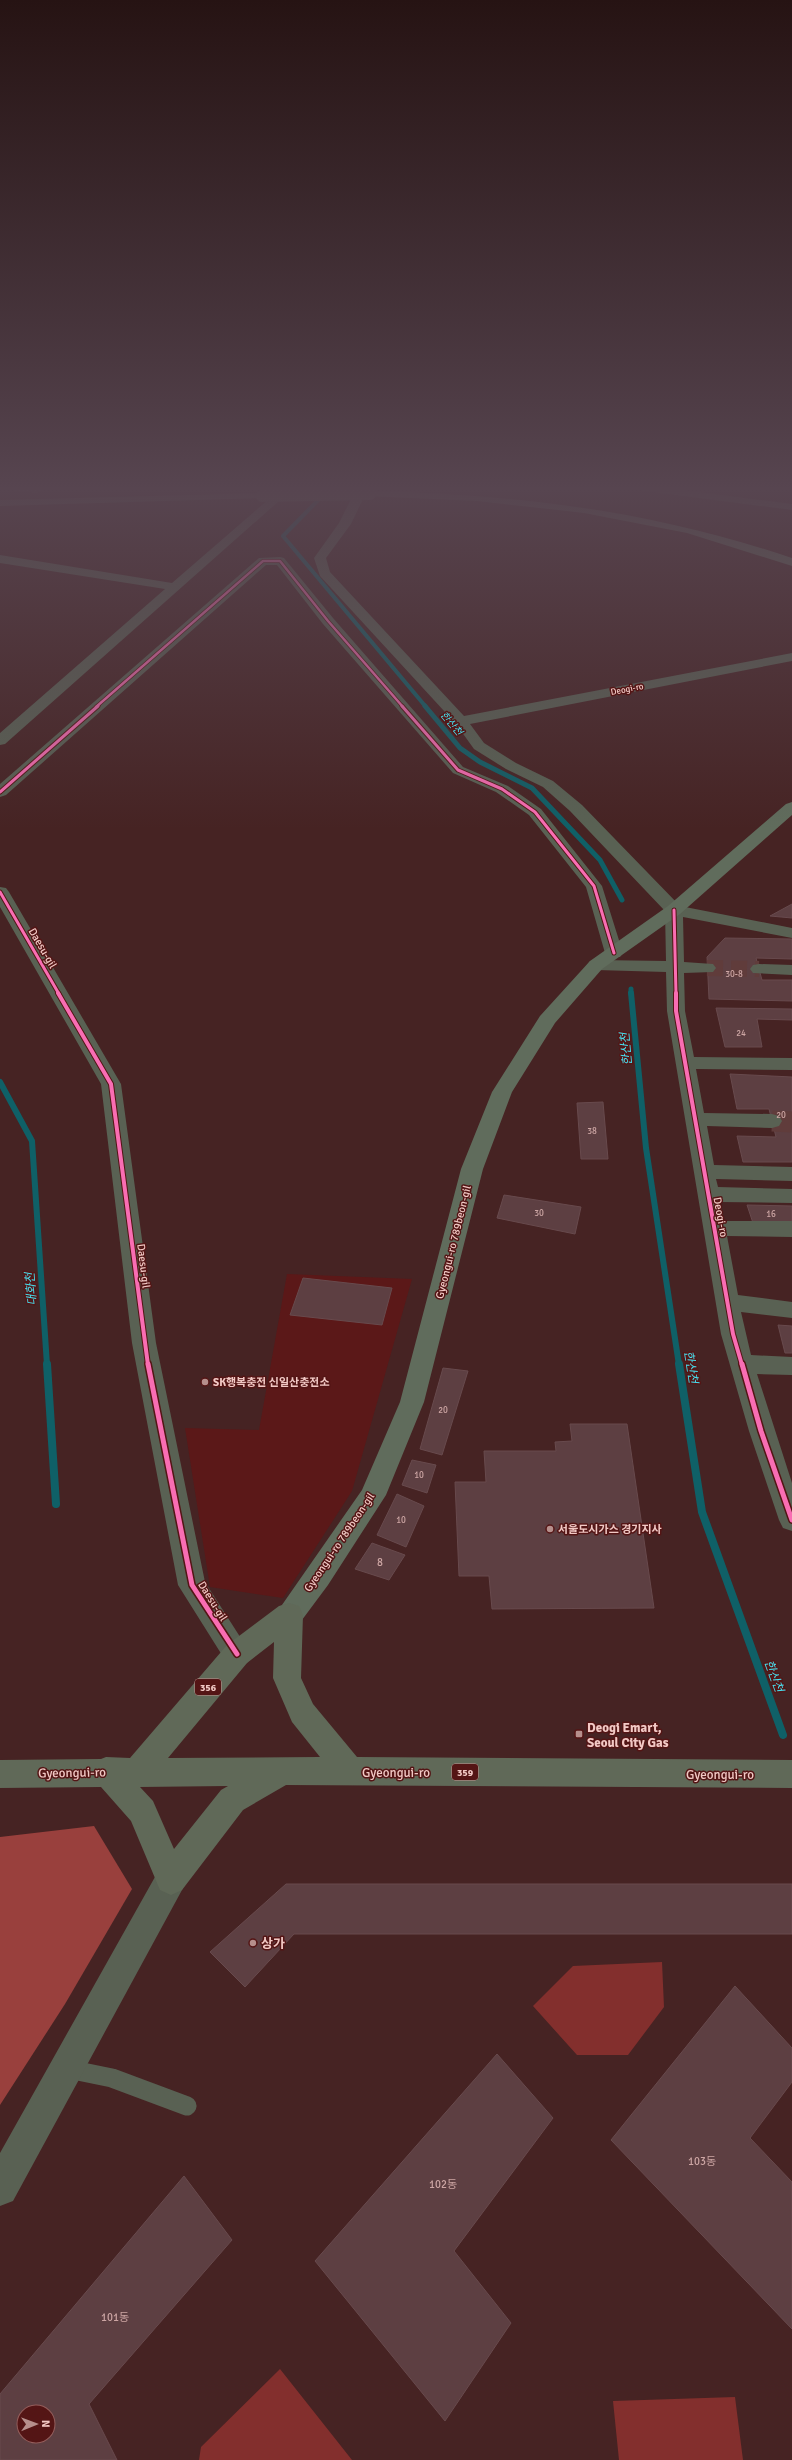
<svg xmlns="http://www.w3.org/2000/svg" width="792" height="2460" viewBox="0 0 792 2460" font-family="Signika,'Noto Sans KR',sans-serif">
<style>
.built{fill:#5b1818}
.green{fill:#832f2d}
.forest{fill:#99403d}
.lines{fill:none;stroke-linecap:round;stroke-linejoin:round}
.stream-far3{stroke:#0f6067;stroke-width:4}
.stream-far2{stroke:#0f6067;stroke-width:5}
.stream-far1{stroke:#0f6067;stroke-width:6}
.stream{stroke:#0f6067;stroke-width:8}
.building{fill:#5d3f42;stroke:#684a4d;fill-rule:evenodd}
.street-tunnel-far1{stroke:#603c3b;stroke-width:16;stroke-dasharray:16 8;stroke-linecap:butt}
.street-tunnel{stroke:#603c3b;stroke-width:21;stroke-dasharray:21 10;stroke-linecap:butt}
.lane{stroke:#596153;stroke-width:19}
.street{fill:#596153;fill-rule:evenodd}
.secondary{fill:#606c5c;fill-rule:evenodd}
.primary{fill:#606958;fill-rule:evenodd}
.secondary-bridge{stroke:#606c5c;stroke-width:12}
.cycleway-far3-casing{stroke:#541515;stroke-width:4}
.cycleway-far2-casing{stroke:#541515;stroke-width:5}
.cycleway-far1-casing{stroke:#541515;stroke-width:6}
.cycleway-casing{stroke:#541515;stroke-width:8}
.cycleway-far3{stroke:#f96db3;stroke-width:2.5}
.cycleway-far2{stroke:#f96db3;stroke-width:3}
.cycleway-far1{stroke:#f96db3;stroke-width:4}
.cycleway{stroke:#f96db3;stroke-width:5}
.poi-dot{fill:#b68f8c;stroke:#541515;stroke-width:1.5}
.labels{text-anchor:middle;stroke-width:3;stroke-linejoin:round;paint-order:stroke}
.far-street-label{font-size:9px;fill:#f2c9c5;stroke:#541515}
.number-label{font-size:9px;fill:#cda6a4}
.far-water-label{font-size:10px;font-style:italic;fill:#47e2f1;stroke:#541515}
.shield{fill:#541515;stroke:#c39390;stroke-width:1}
.shield-label{font-size:10px;font-weight:bold;fill:#f2c9c5}
.street-label{font-size:11px;fill:#f2c9c5;stroke:#541515}
.poi-label{font-size:11px;font-weight:bold;fill:#f2c9c5;stroke:#541515;text-anchor:start}
.near-number-label{font-size:11px;fill:#cda6a4}
.water-label{font-size:12px;font-style:italic;fill:#47e2f1;stroke:#541515}
.near-poi-label{font-size:13px;font-weight:bold;fill:#f2c9c5;stroke:#541515;text-anchor:start}
.near-street-label{font-size:13px;fill:#f2c9c5;stroke:#541515}
</style>
<rect width="100%" height="100%" fill="#462323"/>
<!-- built -->
<path class="built" d="M 287,1274 L 412,1279 L 352,1491 L 283,1598 L 210,1587 L 185,1428 L 259,1430 Z"/>
<!-- green -->
<path class="green" d="M 662,1962 L 664,2007 L 628,2055 L 577,2055 L 533,2006 L 573,1966 Z
M 280,2369 L 352,2460 L 199,2460 L 201,2447 Z
M 735,2397 L 743,2460 L 619,2460 L 613,2401 Z"/>
<!-- forest -->
<path class="forest" d="M 94,1826 L 132,1889 L 65,2004 L 0,2105 L 0,1837 Z"/>
<g class="lines">
<!-- stream-far3 -->
<path class="stream-far3" d="M 333,485 L 283,536 L 426,707"/>
<!-- stream-far2 -->
<path class="stream-far2" d="M 425,706 L 460,748 L 480,762 L 532,788 L 600,860 L 622,900
M 631,989 L 631,994"/>
<!-- stream-far1 -->
<path class="stream-far1" d="M 631,993 L 646,1148 L 679,1365
M 0,1082 L 32,1141 L 47,1365"/>
<!-- stream -->
<path class="stream" d="M 47,1364 L 56,1504
M 679,1364 L 702,1512 L 783,1735"/>
</g>
<!-- building -->
<path class="building" d="M 792,904 L 792,918 L 770,916 Z
M 725,938 L 792,939 L 792,959 L 756,958 L 762,980 L 792,980 L 792,1001 L 709,999 L 707,957 Z
M 716,1008 L 792,1009 L 792,1020 L 757,1019 L 762,1047 L 725,1047 Z
M 730,1074 L 792,1077 L 792,1162 L 743,1162 L 737,1136 L 776,1137 L 769,1109 L 737,1109 Z
M 603,1102 L 608,1159 L 581,1159 L 577,1103 Z
M 504,1195 L 581,1207 L 575,1234 L 497,1218 Z
M 747,1205 L 792,1206 L 792,1224 L 753,1223 Z
M 303,1278 L 392,1288 L 382,1325 L 290,1315 Z
M 778,1325 L 792,1326 L 792,1353 L 785,1353 Z
M 443,1368 L 468,1371 L 442,1455 L 420,1449 Z
M 570,1424 L 627,1424 L 654,1608 L 492,1609 L 489,1576 L 459,1576 L 455,1482 L 486,1482 L 484,1451 L 556,1451 L 555,1442 L 572,1441 Z
M 412,1460 L 436,1465 L 427,1493 L 402,1485 Z
M 397,1494 L 424,1506 L 406,1547 L 377,1535 Z
M 372,1543 L 405,1555 L 389,1580 L 355,1569 Z
M 286,1884 L 792,1884 L 792,1934 L 294,1934 L 245,1987 L 210,1952 Z
M 735,1986 L 792,2048 L 792,2082 L 750,2138 L 792,2182 L 792,2329 L 611,2140 Z
M 497,2054 L 553,2118 L 454,2251 L 511,2323 L 445,2421 L 315,2261 Z
M 184,2176 L 232,2240 L 89,2404 L 117,2460 L 0,2460 L 0,2394 ZM 24,2412 L 48,2412 L 48,2436 L 24,2436 Z"/>
<g class="lines">
<!-- street-tunnel-far1 -->
<path class="street-tunnel-far1" d="M 707,968 L 759,969"/>
<!-- street-tunnel -->
<path class="street-tunnel" d="M 772,1121 L 792,1122"/>
<!-- lane -->
<path class="lane" d="M 68,2069 L 112,2078 L 187,2106"/>
<!-- street -->
<path class="street" d="M 285,485 L 297,485 L 5,744 L 0,745 L 0,733 L 165,589 L 0,563 L 0,555 L 172,583 Z
M 364,485 L 376,485 L 365,495 L 351,524 L 326,558 L 330,572 L 464,716 L 792,653 L 792,661 L 470,724 L 484,743 L 516,763 L 553,781 L 582,805 L 680,906 L 792,928 L 792,938 L 683,917 L 684,962 L 713,964 L 716,968 L 713,972 L 684,973 L 685,1011 L 694,1057 L 792,1058 L 792,1070 L 696,1069 L 704,1113 L 772,1114 L 779,1116 L 782,1121 L 779,1126 L 772,1128 L 707,1126 L 714,1165 L 792,1167 L 792,1181 L 716,1179 L 718,1187 L 792,1189 L 792,1203 L 720,1202 L 724,1221 L 792,1221 L 792,1237 L 727,1236 L 738,1295 L 792,1302 L 792,1318 L 741,1312 L 751,1355 L 792,1357 L 792,1375 L 757,1374 L 792,1483 L 792,1531 L 783,1528 L 779,1520 L 749,1431 L 721,1334 L 667,1011 L 666,972 L 596,970 L 590,969 L 587,965 L 590,961 L 596,960 L 666,961 L 665,911 L 570,811 L 543,787 L 506,769 L 474,749 L 456,724 L 320,576 L 314,558 L 339,523 L 354,493 Z
M 616,485 L 645,485 L 792,504 L 792,510 L 622,488 Z
M 280,557 L 284,558 L 333,618 L 463,767 L 508,786 L 541,809 L 602,886 L 623,953 L 620,957 L 608,957 L 605,953 L 586,887 L 529,815 L 496,792 L 453,773 L 323,624 L 277,565 L 266,565 L 6,795 L 0,797 L 0,784 L 259,558 Z
M 0,887 L 6,888 L 9,892 L 121,1084 L 156,1343 L 205,1582 L 251,1654 L 247,1663 L 237,1667 L 227,1663 L 178,1585 L 132,1343 L 101,1084 L 0,907 Z
M 759,964 L 792,965 L 792,975 L 753,973 L 750,969 L 753,965 Z
M 171,1863 L 182,1868 L 187,1879 L 182,1890 L 13,2201 L 0,2206 L 0,2153 L 160,1868 Z"/>
<!-- secondary -->
<path class="secondary" d="M 0,485 L 37,487 L 43,490 L 37,493 L 0,489 Z
M 370,491 C 517,494 653,511 792,558 L 792,566 L 687,533 L 584,513 L 477,501 L 366,496 L 364,494 Z
M 262,493 L 266,494 L 266,498 L 0,506 L 0,500 Z
M 792,802 L 792,815 L 680,914 L 602,969 L 555,1023 L 512,1092 L 483,1169 L 424,1402 L 386,1495 L 328,1585 L 299,1624 L 289,1627 L 279,1624 L 275,1615 L 362,1490 L 400,1402 L 461,1169 L 492,1092 L 540,1016 L 590,961 L 668,906 L 786,804 Z"/>
<!-- primary -->
<path class="primary" d="M 289,1603 L 299,1606 L 303,1615 L 301,1678 L 313,1704 L 357,1757 L 792,1760 L 792,1788 L 286,1785 L 243,1810 L 182,1890 L 171,1895 L 160,1890 L 131,1821 L 101,1787 L 0,1788 L 0,1760 L 101,1759 L 106,1757 L 130,1758 L 227,1645 L 279,1606 ZM 274,1642 L 273,1678 L 292,1722 L 320,1757 L 168,1758 L 247,1663 ZM 228,1786 L 221,1790 L 174,1849 L 153,1801 L 140,1787 Z"/>
<!-- secondary-bridge -->
<path class="secondary-bridge" d="M 262,496 L 370,494"/>
<defs>
<path id="cycleway-far3" d="M 96,707 L 263,561 L 280,561 L 328,621 L 403,707"/>
<path id="cycleway-far2" d="M 402,706 L 458,770 L 502,789 L 535,812 L 594,886 L 614,953
M 0,792 L 98,706
M 0,892 L 59,994
M 674,910 L 676,994"/>
<path id="cycleway-far1" d="M 58,993 L 111,1084 L 148,1365
M 676,993 L 676,1011 L 733,1334 L 742,1365"/>
<path id="cycleway" d="M 148,1364 L 192,1585 L 237,1654
M 742,1364 L 761,1431 L 792,1520"/>
</defs>
<!-- cycleway-far3 casing -->
<use href="#cycleway-far3" class="cycleway-far3-casing"/>
<!-- cycleway-far2 casing -->
<use href="#cycleway-far2" class="cycleway-far2-casing"/>
<!-- cycleway-far1 casing -->
<use href="#cycleway-far1" class="cycleway-far1-casing"/>
<!-- cycleway casing -->
<use href="#cycleway" class="cycleway-casing"/>
<!-- cycleway-far3 -->
<use href="#cycleway-far3" class="cycleway-far3"/>
<!-- cycleway-far2 -->
<use href="#cycleway-far2" class="cycleway-far2"/>
<!-- cycleway-far1 -->
<use href="#cycleway-far1" class="cycleway-far1"/>
<!-- cycleway -->
<use href="#cycleway" class="cycleway"/>
</g>
<!-- sky -->
<linearGradient id="sky" x2="0" y2="1"><stop stop-color="#261313"/><stop offset="0.59" stop-color="#574550"/><stop offset="1" stop-color="#574550" stop-opacity="0"/></linearGradient>
<rect width="792" height="829" fill="url(#sky)"/>
<!-- markers -->
<g class="poi-dot">
<circle cx="205" cy="1382" r="4"/>
<circle cx="550" cy="1529" r="4"/>
<rect x="575" y="1730" width="8" height="8" rx="2"/>
<circle cx="253" cy="1943" r="4"/>
</g>
<g class="labels">
<!-- far-street labels -->
<g class="far-street-label">
<text transform="translate(627 689) rotate(-11)" y="3">Deogi-ro</text>
</g>
<!-- number labels -->
<g class="number-label">
<text x="734" y="977">30-8</text>
<text x="741" y="1036">24</text>
<text x="781" y="1118">20</text>
<text x="592" y="1134">38</text>
<text x="539" y="1216">30</text>
<text x="771" y="1217">16</text>
<text x="443" y="1413">20</text>
<text x="419" y="1478">10</text>
<text x="401" y="1523">10</text>
</g>
<!-- far-water labels -->
<g class="far-water-label">
<text transform="translate(452 723) rotate(50)" y="4">한산천</text>
</g>
<!-- shield labels -->
<g class="shield">
<rect x="195" y="1679" width="26" height="16" rx="3"/>
<rect x="452" y="1764" width="26" height="16" rx="3"/>
</g>
<g class="shield-label">
<text x="208" y="1691">356</text>
<text x="465" y="1776">359</text>
</g>
<!-- street labels -->
<g class="street-label">
<text transform="translate(43 948) rotate(60)" y="4">Daesu-gil</text>
<text transform="translate(721 1217) rotate(80)" y="4">Deogi-ro</text>
<text transform="translate(453 1242) rotate(-76)" y="4">Gyeongui-ro 789beon-gil</text>
<text transform="translate(144 1266) rotate(83)" y="4">Daesu-gil</text>
<text transform="translate(339 1542) rotate(-56)" y="4">Gyeongui-ro 789beon-gil</text>
<text transform="translate(213 1601) rotate(58)" y="4">Daesu-gil</text>
</g>
<!-- poi labels -->
<g class="poi-label">
<text x="213" y="1386">SK행복충전 신일산충전소</text>
<text x="558" y="1533">서울도시가스 경기지사</text>
</g>
<!-- near-number labels -->
<g class="near-number-label">
<text x="380" y="1566">8</text>
<text x="702" y="2165">103동</text>
<text x="443" y="2188">102동</text>
<text x="115" y="2321">101동</text>
</g>
<!-- water labels -->
<g class="water-label">
<text transform="translate(626 1049) rotate(-95)" y="4">한산천</text>
<text transform="translate(31 1289) rotate(-94)" y="4">대화천</text>
<text transform="translate(691 1367) rotate(81)" y="4">한산천</text>
<text transform="translate(774 1676) rotate(70)" y="4">한산천</text>
</g>
<!-- near-poi labels -->
<g class="near-poi-label">
<text x="587" y="1732">Deogi Emart,<tspan x="587" dy="15">Seoul City Gas</tspan></text>
<text x="261" y="1948">상가</text>
</g>
<!-- near-street labels -->
<g class="near-street-label">
<text transform="translate(72 1772) rotate(-1)" y="5">Gyeongui-ro</text>
<text x="396" y="1777">Gyeongui-ro</text>
<text x="720" y="1779">Gyeongui-ro</text>
</g>
</g>
<!-- north arrow -->
<g transform="translate(36 2424) rotate(89)"><circle r="19" fill="#541515" stroke="#935d5b"/>
<path d="M0-3L7 15L0 10L-7 15Z" fill="#b68f8c"/>
<text y="-6" font-size="11" font-weight="bold" text-anchor="middle" fill="#f2c9c5">N</text>
</g>
</svg>
